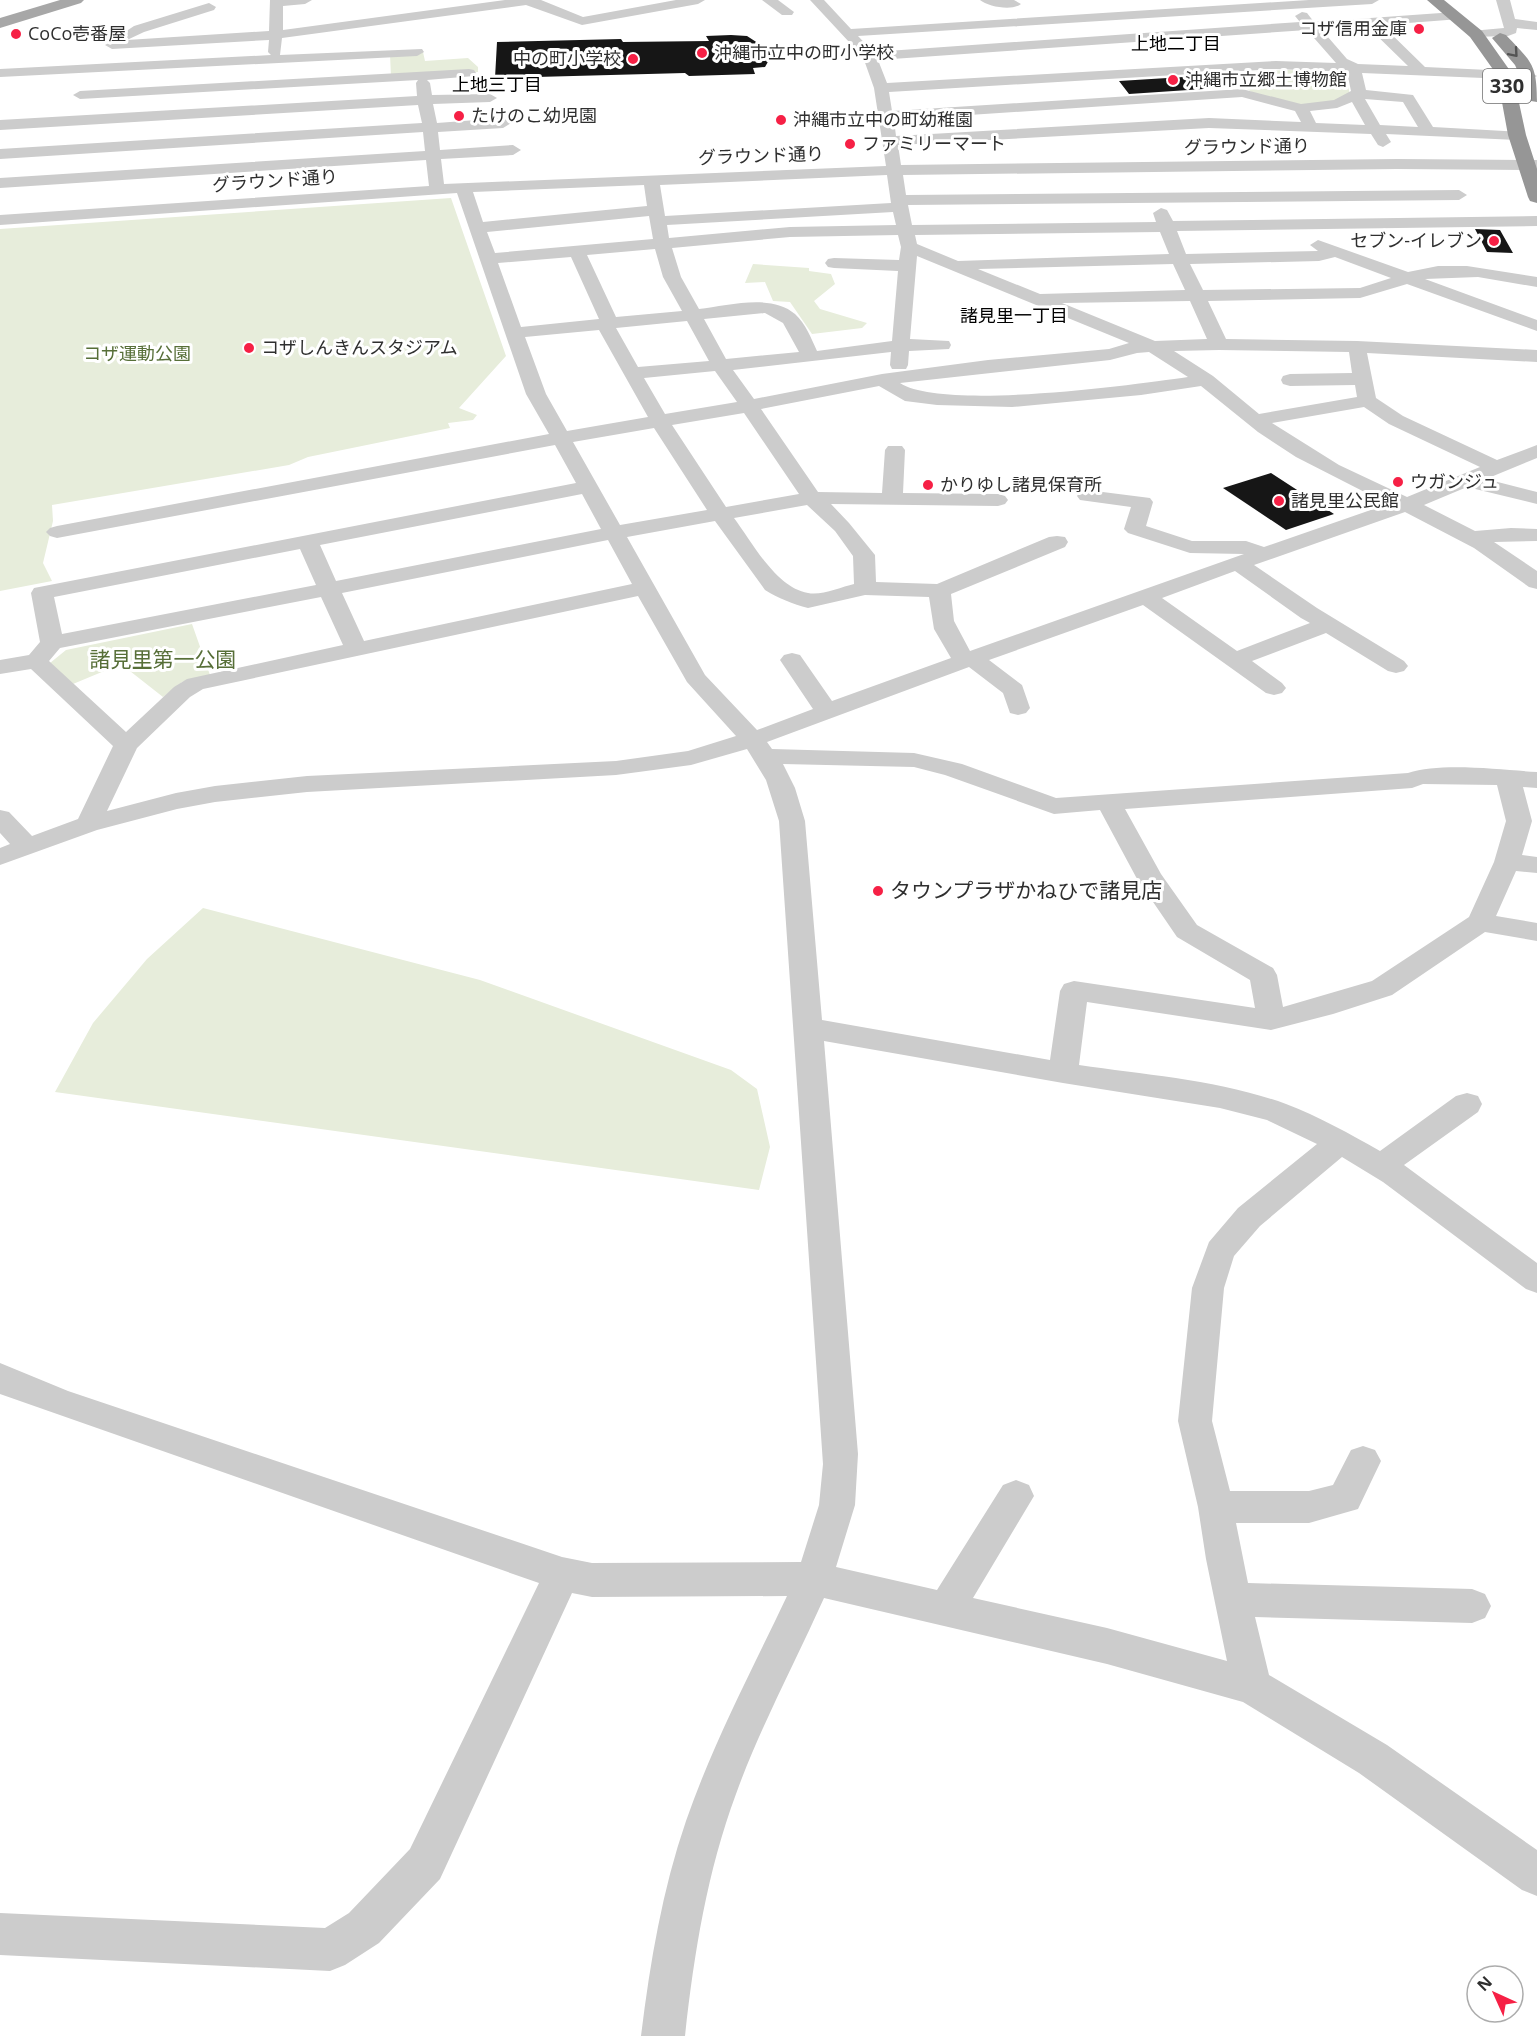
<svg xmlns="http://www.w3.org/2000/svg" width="1537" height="2036" viewBox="0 0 1537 2036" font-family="'Open Sans','Noto Sans JP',sans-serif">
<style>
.green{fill:#e7eddb}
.building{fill:#161616}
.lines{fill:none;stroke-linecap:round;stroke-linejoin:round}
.minor{fill:#ccc;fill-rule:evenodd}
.major{fill:#a7a7a7;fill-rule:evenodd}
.highway{fill:#969696;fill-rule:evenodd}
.oneway{stroke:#535353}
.poi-dot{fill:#f62045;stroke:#fff;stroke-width:2}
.labels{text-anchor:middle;stroke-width:6;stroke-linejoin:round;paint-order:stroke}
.far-poi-label{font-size:18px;fill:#2f2f2f;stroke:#fff;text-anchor:start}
.far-neighbourhood-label{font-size:18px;fill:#000;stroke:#fff}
.far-street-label{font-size:18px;fill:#2f2f2f;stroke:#fff}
.far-park-label{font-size:18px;fill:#576f38;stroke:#fff}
.shield{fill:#fff;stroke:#6d6d6d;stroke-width:1.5}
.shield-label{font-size:20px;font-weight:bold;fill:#2f2f2f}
.park-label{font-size:21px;fill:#576f38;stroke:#fff}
.poi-label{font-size:21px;fill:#2f2f2f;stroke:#fff;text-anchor:start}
</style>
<rect width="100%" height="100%" fill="#fff"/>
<!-- green -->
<path class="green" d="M 423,52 L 425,61 L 468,58 L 478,67 L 478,72 L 391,77 L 390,54 Z
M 1288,70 L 1345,73 L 1350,95 C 1324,111 1266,106 1243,86 L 1241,72 Z
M 451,198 L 506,356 L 459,408 L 477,415 L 473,420 L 448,423 L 450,428 L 308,457 L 289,465 L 52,505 L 53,521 L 43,563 L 52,581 L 0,591 L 0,229 Z
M 753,264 L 809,268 L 809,271 L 831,274 L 835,284 L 814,301 L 820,309 L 867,323 L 862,328 L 812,334 L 790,302 L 773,301 L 765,282 L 745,283 Z
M 192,624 L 210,675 L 182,682 L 163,697 L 121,664 L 73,684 L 50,663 L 66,650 Z
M 203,908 L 480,980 L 731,1070 L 757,1089 L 770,1147 L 759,1190 L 55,1092 L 93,1023 L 147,959 Z"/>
<!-- building -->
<path class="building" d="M 731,35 L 747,36 L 773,53 L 765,67 L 753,68 L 755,74 L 689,76 L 685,73 L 495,78 L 497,42 L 621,39 L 623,42 L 709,41 L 706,36 Z
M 1232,74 L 1233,87 L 1129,94 L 1119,81 Z
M 1475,229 L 1500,230 L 1513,253 L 1487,252 Z
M 1271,473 L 1334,514 L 1286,530 L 1223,488 Z"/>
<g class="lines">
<!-- minor -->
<path class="minor" d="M 270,0 L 312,0 L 305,4 L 283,6 L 283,30 L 505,0 L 541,0 L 583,17 L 676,0 L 705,0 L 698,4 L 582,25 L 526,5 L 282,38 L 280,55 L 422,49 L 424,52 L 417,56 L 0,77 L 0,69 L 271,55 L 268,52 L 269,40 L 112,49 L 105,45 L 112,41 L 126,40 L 119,36 L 134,26 L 209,3 L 216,7 L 214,10 L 144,32 L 127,40 L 269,31 Z
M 762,0 L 778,0 L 794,12 L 792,15 L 782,15 Z
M 810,0 L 824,0 L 851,29 L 1309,0 L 1379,0 L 1372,4 L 858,36 L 873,52 L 1300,22 L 1295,16 L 1302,12 L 1307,13 L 1314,22 L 1455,12 L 1462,16 L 1460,19 L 1382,25 L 1425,67 L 1530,72 L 1537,76 L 1530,80 L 1362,73 L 1366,90 L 1413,95 L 1433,127 L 1522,132 L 1525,135 L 1517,140 L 1386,134 L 1391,142 L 1383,147 L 1378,145 L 1371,134 L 1209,128 L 898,145 L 901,165 L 1397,159 L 1537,160 L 1537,170 L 1397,169 L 903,175 L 906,195 L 1459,190 L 1467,195 L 1459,200 L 908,205 L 912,225 L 1156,222 L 1153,213 L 1161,208 L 1167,210 L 1173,221 L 1537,216 L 1537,226 L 1177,231 L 1186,254 L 1318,251 L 1310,245 L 1318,240 L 1408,272 L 1438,266 L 1467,266 L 1537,277 L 1537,287 L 1478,277 L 1425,279 L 1537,320 L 1537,331 L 1407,284 L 1360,298 L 1208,301 L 1226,339 L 1357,341 L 1537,350 L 1537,362 L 1367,353 L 1376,398 L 1403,416 L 1497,460 L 1537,445 L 1537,458 L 1486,479 L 1537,492 L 1537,504 L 1467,487 L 1424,505 L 1475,531 L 1511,528 L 1537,529 L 1537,541 L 1494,542 L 1537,571 L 1537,589 L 1529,587 L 1474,548 L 1405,512 L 1254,565 L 1317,608 L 1404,661 L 1408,666 L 1404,671 L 1396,673 L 1388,671 L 1326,633 L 1252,661 L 1282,683 L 1286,688 L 1282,693 L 1274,695 L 1266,693 L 1143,605 L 989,660 L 1022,685 L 1030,708 L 1026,713 L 1018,715 L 1010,713 L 1003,693 L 969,667 L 767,742 L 772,749 L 914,753 L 962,764 L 1056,798 L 1408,773 C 1442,762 1501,770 1537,772 L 1537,788 L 1523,787 L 1532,821 L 1522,855 L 1537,857 L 1537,873 L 1516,871 L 1496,916 L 1537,923 L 1537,941 L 1485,932 L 1392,995 L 1333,1014 L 1271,1030 L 1087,1002 L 1079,1065 C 1147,1075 1220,1080 1286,1104 C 1318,1116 1350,1134 1380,1151 L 1456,1096 L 1467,1093 L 1478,1096 L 1482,1104 L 1478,1112 L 1404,1165 L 1537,1263 L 1537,1293 L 1526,1289 L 1383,1182 L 1342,1157 L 1260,1226 L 1234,1256 L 1224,1288 L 1212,1421 L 1230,1491 L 1309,1491 L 1333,1485 L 1351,1450 L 1363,1446 L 1375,1450 L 1381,1461 L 1358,1509 L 1309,1523 L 1236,1523 L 1248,1583 L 1472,1589 L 1485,1594 L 1491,1606 L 1485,1618 L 1472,1623 L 1255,1617 L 1269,1675 L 1387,1745 L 1537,1850 L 1537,1896 L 1522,1890 L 1359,1773 L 1243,1702 L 1107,1664 L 824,1598 C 795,1663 760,1727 736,1794 C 707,1872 694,1954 685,2036 L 641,2036 C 650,1963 662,1891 686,1821 C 713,1743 752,1670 787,1596 L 592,1597 L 572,1593 L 440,1879 L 379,1943 L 345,1965 L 330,1971 L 0,1955 L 0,1913 L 325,1928 L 349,1913 L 410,1849 L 539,1583 L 0,1394 L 0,1363 L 68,1391 L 562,1557 L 592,1563 L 801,1562 L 819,1505 L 823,1464 L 779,821 L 766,780 L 747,749 L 691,765 L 616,775 L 307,792 L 215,802 L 177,809 L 97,830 L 0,865 L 0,848 L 10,844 L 0,833 L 0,810 L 9,812 L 32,836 L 78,819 L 113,746 L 31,669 L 0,674 L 0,660 L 29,655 L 40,642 L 31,593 L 34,588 L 576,483 L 555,445 L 57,538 L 50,536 L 46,532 L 50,528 L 57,526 L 549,434 L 526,394 L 457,193 L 0,225 L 0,215 L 429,186 L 426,160 L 0,188 L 0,178 L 425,151 L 423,132 L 0,159 L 0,149 L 422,123 L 418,105 L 0,130 L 0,120 L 417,96 L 416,83 L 418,80 L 80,99 L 73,95 L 80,91 L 469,69 L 474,70 L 476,73 L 474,76 L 427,80 L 430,83 L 432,95 L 490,94 L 497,98 L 490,102 L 433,104 L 437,123 L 503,118 L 511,123 L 503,128 L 438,132 L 440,150 L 513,145 L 521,150 L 513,155 L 441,159 L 444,184 L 886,166 L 874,88 L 863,57 ZM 1367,26 L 1408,66 L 1358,64 L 1347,59 L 1321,29 ZM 1307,30 L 1336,63 L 1276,61 L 887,83 L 878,60 ZM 1276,69 L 1347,72 L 1351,91 L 1334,100 L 1301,104 L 1242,89 L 892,111 L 889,92 ZM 1242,97 L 1295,111 L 1301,122 L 1209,118 L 896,136 L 894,120 ZM 1365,99 L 1403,102 L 1418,127 L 1380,125 ZM 1352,102 L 1365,125 L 1316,123 L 1310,111 L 1337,108 ZM 887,175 L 891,203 L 665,216 L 660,185 ZM 644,185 L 647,206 L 483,222 L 473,192 ZM 893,212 L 896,225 L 790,227 L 669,238 L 667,225 ZM 649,216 L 653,239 L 495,253 L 487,232 ZM 1160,232 L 1169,254 L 958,261 L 917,244 L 915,235 ZM 898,235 L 901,247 L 899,260 L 834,258 L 828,259 L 825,263 L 828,267 L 834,268 L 898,271 L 892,341 L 817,351 C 811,338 806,324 795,314 C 771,293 727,306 699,309 L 681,277 L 672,248 L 790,237 ZM 655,249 L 663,277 L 682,311 L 616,317 L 587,255 ZM 917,256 L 1129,343 L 1109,349 L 988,360 L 882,374 L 754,399 L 733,370 L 891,352 L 890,365 L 892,369 L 906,369 L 908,365 L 909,351 L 949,349 L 951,345 L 949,341 L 910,339 ZM 571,257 L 599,319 L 521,327 L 498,263 ZM 1335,257 L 1391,278 L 1360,288 L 1203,290 L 1190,264 L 1319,261 ZM 1173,264 L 1185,290 L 1040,294 L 978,269 ZM 1190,301 L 1207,339 L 1155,341 L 1062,303 ZM 765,313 L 783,323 L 799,352 L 726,359 L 704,319 ZM 687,321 L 709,361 L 638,367 L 616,328 ZM 599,330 L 648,417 L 567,431 L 546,394 L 525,337 ZM 1219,350 L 1349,352 L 1352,373 L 1290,374 L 1283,376 L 1281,380 L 1283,384 L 1290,386 L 1355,385 L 1357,397 L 1259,414 L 1213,376 L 1174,351 ZM 1149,352 L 1188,377 C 1132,385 943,411 900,383 L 1110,360 L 1137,353 ZM 715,371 L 737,402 L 665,414 L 644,378 ZM 879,386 L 905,401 L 937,405 L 1012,407 L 1141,395 L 1201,386 L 1258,432 L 1296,457 L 1388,504 L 1264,547 L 1246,541 L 1192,541 L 1146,526 L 1153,502 L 1150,498 L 1087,490 L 1080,492 L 1077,496 L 1080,500 L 1131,507 L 1124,529 L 1128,533 L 1190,553 L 1244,554 L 970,651 L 954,621 L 951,594 L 1065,547 L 1068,542 L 1065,537 L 1057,536 L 1049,537 L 937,584 L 876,582 L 875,555 L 849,523 L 831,504 L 998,506 L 1005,504 L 1008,500 L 1005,496 L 998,494 L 903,493 L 905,450 L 902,446 L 888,446 L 885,450 L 882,493 L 818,492 L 761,409 ZM 1364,407 L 1389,424 L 1480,467 L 1407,497 L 1339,465 L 1272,423 ZM 744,413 L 799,494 L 726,507 L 672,425 ZM 654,428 L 707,510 L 620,525 L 573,442 ZM 582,494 L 601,529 L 336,581 L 320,545 ZM 807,505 L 835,531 L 853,556 L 854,584 C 841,587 821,596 808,593 C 776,588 752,542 734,518 ZM 715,521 L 765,590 C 778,598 793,604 808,608 L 865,595 L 929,597 L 934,629 L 951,658 L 832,701 L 800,655 L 792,653 L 784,655 L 780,660 L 813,709 L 757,730 L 705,675 L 627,537 ZM 608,540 L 632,584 L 364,641 L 342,593 ZM 300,549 L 316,585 L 62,634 L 54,597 ZM 1235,571 L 1301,618 L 1310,623 L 1237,651 L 1162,598 ZM 638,596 L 687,682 L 736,736 L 688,751 L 616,761 L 307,776 L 215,786 L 176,793 L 107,811 L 137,748 L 190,697 L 203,689 ZM 321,597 L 343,645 L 187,679 L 174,687 L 126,732 L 49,661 L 60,648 ZM 783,764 L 914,767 L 945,775 L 1054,814 L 1100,810 L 1136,877 L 1177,937 L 1250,980 L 1255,1008 L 1074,981 L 1064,984 L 1060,991 L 1050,1060 L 822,1020 L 805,821 L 795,788 ZM 1423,784 L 1497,785 L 1506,821 L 1494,862 L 1469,917 L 1372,981 L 1283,1007 L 1277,975 L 1273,968 L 1197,925 L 1161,874 L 1125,809 L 1412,788 ZM 824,1041 L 1063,1083 L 1220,1108 L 1267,1120 L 1317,1144 L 1238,1208 L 1209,1242 L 1192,1288 L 1178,1421 L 1198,1507 L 1206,1559 L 1227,1661 L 1107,1628 L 973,1598 L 1034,1496 L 1029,1485 L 1016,1480 L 1003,1485 L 937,1590 L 836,1567 L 855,1505 L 858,1454 Z
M 980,0 L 1014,0 L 1021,4 C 1013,11 988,7 980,0 Z
M 1496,0 L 1510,0 L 1515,19 L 1537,22 L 1537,30 L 1517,28 L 1516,33 L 1508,36 L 1471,37 L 1469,34 L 1471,31 L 1504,28 Z"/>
<!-- major -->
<path class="major" d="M 60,0 L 84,0 L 81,3 L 0,28 L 0,18 Z"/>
<!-- highway -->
<path class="highway" d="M 1427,0 L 1444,0 L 1482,31 L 1513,75 L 1526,135 L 1537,169 L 1537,203 L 1530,201 L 1528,197 L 1508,135 L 1497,75 L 1470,37 Z
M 1500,33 L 1506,35 C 1531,62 1537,63 1537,102 L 1531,101 L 1515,65 L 1492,38 Z"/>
</g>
<!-- one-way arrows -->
<defs><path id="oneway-chevron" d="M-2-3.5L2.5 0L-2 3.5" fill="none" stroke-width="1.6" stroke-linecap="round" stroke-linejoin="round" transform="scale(1.5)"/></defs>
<use class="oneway" href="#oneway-chevron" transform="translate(1514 53) rotate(49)"/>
<!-- markers -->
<g class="poi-dot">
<circle cx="1419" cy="29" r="6"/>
<circle cx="16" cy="34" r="6"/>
<circle cx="702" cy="53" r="6"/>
<circle cx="633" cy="59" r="6"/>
<circle cx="1173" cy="80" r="6"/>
<circle cx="459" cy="116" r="6"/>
<circle cx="781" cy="120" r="6"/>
<circle cx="850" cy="144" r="6"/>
<circle cx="1494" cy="241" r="6"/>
<circle cx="249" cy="348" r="6"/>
<circle cx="1398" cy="482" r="6"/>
<circle cx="928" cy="485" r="6"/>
<circle cx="1279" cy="501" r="6"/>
<circle cx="878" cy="891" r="6"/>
</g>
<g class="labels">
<!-- far-poi labels -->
<g class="far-poi-label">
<text x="1407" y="35" text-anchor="end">コザ信用金庫</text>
<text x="28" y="40">CoCo壱番屋</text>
<text x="714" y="59">沖縄市立中の町小学校</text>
<text x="621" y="65" text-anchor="end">中の町小学校</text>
<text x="1185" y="86">沖縄市立郷土博物館</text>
<text x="471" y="122">たけのこ幼児園</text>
<text x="793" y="126">沖縄市立中の町幼稚園</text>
<text x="862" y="150">ファミリーマート</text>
<text x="1482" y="247" text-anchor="end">セブン-イレブン</text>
<text x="261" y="354">コザしんきんスタジアム</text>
<text x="1410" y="488">ウガンジュ</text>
<text x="940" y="491">かりゆし諸見保育所</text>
<text x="1291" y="507">諸見里公民館</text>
</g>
<!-- far-neighbourhood labels -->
<g class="far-neighbourhood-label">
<text x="1176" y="50">上地二丁目</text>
<text x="497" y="91">上地三丁目</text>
<text x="1014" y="322">諸見里一丁目</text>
</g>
<!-- far-street labels -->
<g class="far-street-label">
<text transform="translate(1247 147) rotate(-1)" y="6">グラウンド通り</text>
<text transform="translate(761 156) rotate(-2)" y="6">グラウンド通り</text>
<text transform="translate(275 181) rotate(-4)" y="6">グラウンド通り</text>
</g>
<!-- far-park labels -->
<g class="far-park-label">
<text x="137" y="360">コザ運動公園</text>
</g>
<!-- shield labels -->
<rect class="shield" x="1483" y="69" width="48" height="34" rx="4.5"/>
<g class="shield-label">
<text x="1507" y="93">330</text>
</g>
<!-- park labels -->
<g class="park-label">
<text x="163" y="667">諸見里第一公園</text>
</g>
<!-- poi labels -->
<g class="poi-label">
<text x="890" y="898">タウンプラザかねひで諸見店</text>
</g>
</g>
<!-- north arrow -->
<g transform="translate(1495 1994) rotate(315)"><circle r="28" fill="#ffffff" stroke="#acacac" stroke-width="1.5"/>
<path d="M0-4.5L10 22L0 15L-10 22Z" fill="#f62045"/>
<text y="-9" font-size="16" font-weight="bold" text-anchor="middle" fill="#2f2f2f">N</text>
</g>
</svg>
